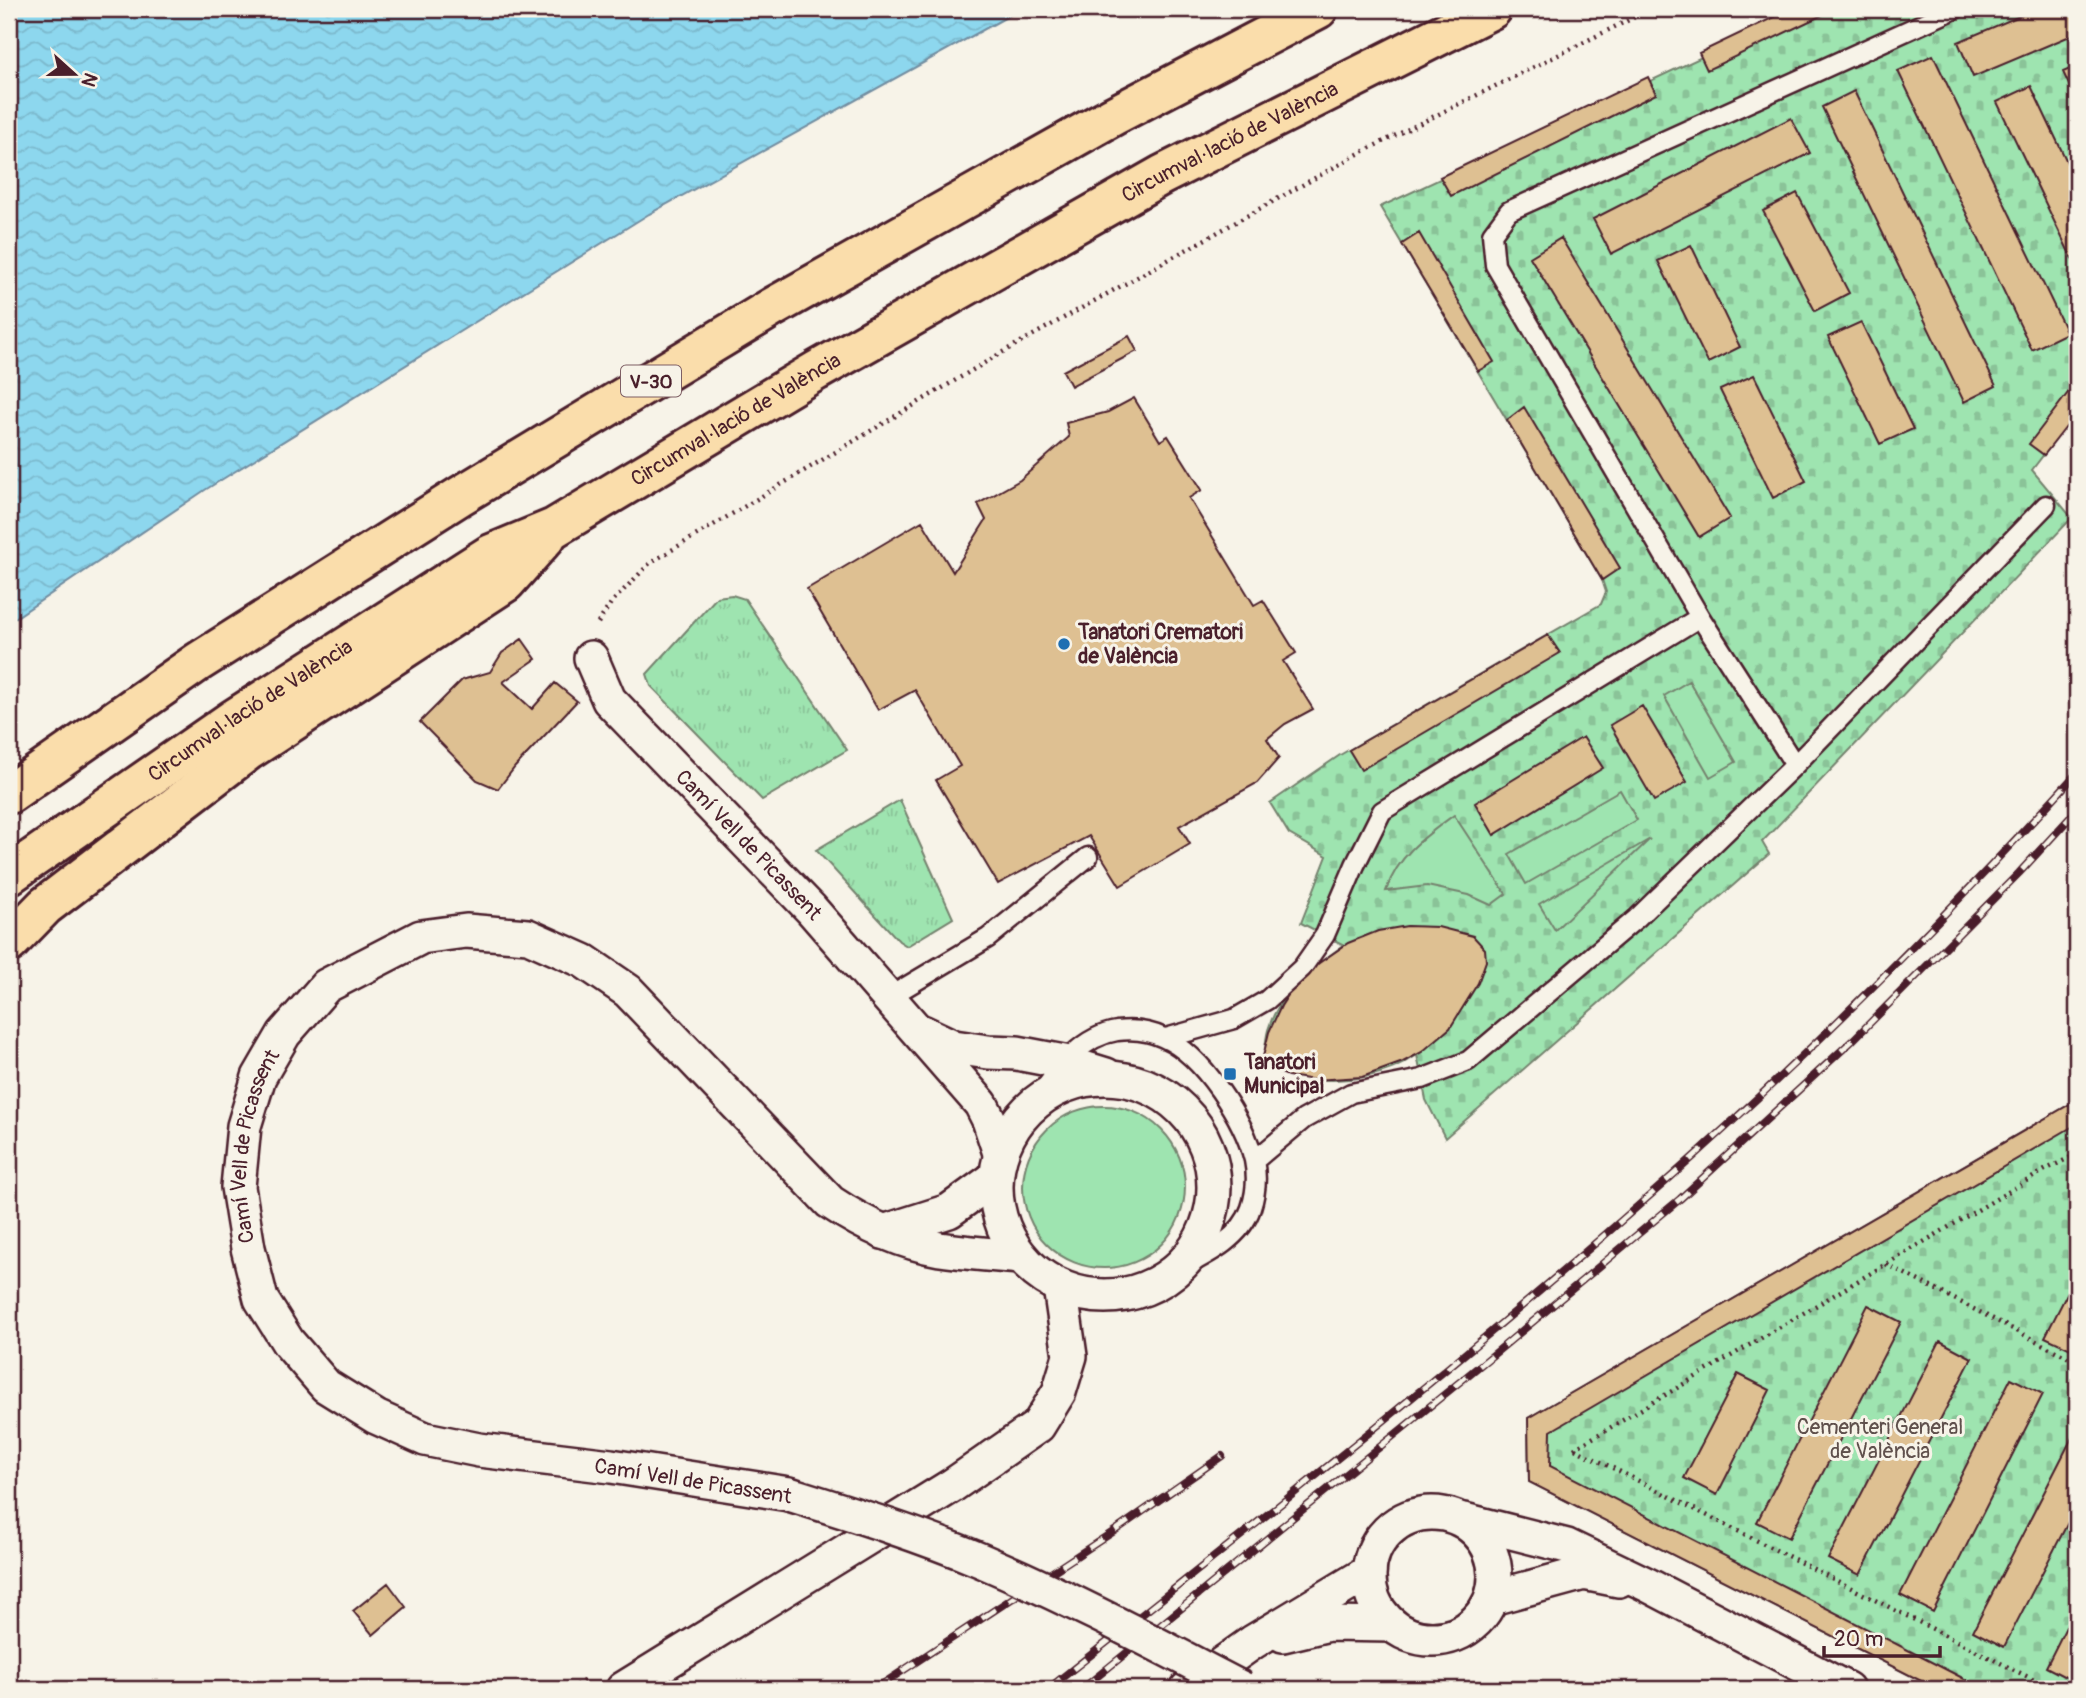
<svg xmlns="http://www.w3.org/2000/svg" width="2086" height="1698" viewBox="0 0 2086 1698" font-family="Pangolin,sans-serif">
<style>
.grass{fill:url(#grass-tufts);stroke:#74826e;stroke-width:2}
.cemetery{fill:url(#cemetery-stones);stroke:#74826e;stroke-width:2}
.garden{fill:#9ee4b0;stroke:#74826e;stroke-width:2}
.water{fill:url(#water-waves);stroke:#728da0;stroke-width:2}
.building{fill:#dec092;stroke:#4a1f2b;stroke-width:2}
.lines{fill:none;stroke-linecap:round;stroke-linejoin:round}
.lane-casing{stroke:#4a1f2b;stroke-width:23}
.street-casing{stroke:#4a1f2b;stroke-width:38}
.highway-casing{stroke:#4a1f2b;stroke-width:44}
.path{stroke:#4a1f2b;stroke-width:4.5;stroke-dasharray:2 5;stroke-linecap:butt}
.lane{stroke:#f7f3e8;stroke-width:18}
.street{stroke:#f7f3e8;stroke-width:33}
.highway{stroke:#faddab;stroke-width:38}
.rail-casing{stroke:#4a1f2b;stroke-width:8}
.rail{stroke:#f7f3e8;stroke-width:5;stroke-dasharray:16;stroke-linecap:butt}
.street-bridge-casing{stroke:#4a1f2b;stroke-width:38;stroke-linecap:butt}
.street-bridge{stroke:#f7f3e8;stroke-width:33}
.poi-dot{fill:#1f6fb2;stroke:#f7f3e8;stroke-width:2.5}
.labels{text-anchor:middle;stroke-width:6;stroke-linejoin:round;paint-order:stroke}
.shield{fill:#f7f3e8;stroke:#7e5f64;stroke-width:2}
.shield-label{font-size:19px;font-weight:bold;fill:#4a1f2b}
.street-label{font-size:21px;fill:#4a1f2b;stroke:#f7f3e8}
.poi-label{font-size:21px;font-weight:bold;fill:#4a1f2b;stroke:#f7f3e8;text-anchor:start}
.park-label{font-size:21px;fill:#5f504c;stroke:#f7f3e8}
</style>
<defs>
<pattern id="grass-tufts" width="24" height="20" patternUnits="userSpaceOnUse" patternTransform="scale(1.75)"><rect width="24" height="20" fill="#9ee4b0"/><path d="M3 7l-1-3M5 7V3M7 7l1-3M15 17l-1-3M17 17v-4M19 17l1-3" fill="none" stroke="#8ac398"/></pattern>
<pattern id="cemetery-stones" width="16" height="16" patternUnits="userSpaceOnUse" patternTransform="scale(1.75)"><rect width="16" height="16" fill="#9ee4b0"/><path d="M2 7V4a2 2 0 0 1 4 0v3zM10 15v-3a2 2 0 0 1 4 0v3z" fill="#8ac398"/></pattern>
<pattern id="water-waves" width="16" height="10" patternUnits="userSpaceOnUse" patternTransform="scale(1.75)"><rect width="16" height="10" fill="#8dd7ee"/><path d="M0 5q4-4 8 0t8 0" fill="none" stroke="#7bb8cc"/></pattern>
</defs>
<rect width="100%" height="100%" fill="#f7f3e8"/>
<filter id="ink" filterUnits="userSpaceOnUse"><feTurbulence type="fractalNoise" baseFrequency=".0143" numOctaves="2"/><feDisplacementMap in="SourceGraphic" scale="14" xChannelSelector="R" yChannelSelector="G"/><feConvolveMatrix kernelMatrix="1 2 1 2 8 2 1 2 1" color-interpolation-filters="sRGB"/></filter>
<g filter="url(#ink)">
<!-- grass -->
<path class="grass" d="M 732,595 L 745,599 L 847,750 L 762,800 L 651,686 L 647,674 L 717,597 Z
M 900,800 L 953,918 L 907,946 L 899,941 L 816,850 Z"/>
<!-- cemetery -->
<path class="cemetery" d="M 1805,9 L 2077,9 L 2077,411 L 2032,470 L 2072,518 L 1762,842 L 1769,854 L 1445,1138 L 1426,1100 L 1417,1055 C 1387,1077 1343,1084 1306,1078 C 1292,1076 1278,1069 1264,1064 C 1265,1053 1265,1041 1268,1030 C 1279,992 1313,967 1344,945 L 1301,923 L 1327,856 L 1289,834 L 1270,803 L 1340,755 L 1601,604 L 1606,592 L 1602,580 L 1380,207 Z
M 2077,1100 L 2077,1689 L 1937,1689 L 1529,1482 L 1528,1418 Z"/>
<!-- garden -->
<path class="garden" d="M 1689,681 L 1736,762 L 1710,777 L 1664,696 Z
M 1620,790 L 1637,820 L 1526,884 L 1509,854 Z
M 1454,815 L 1506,894 L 1491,905 L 1469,895 L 1427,886 L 1386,891 C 1398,855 1424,837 1454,815 Z
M 1650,839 L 1555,930 L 1539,904 Z
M1023 1187a81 81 0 1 1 162 0a81 81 0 1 1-162 0Z"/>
<!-- water -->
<path class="water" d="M 9,9 L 1021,9 L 649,214 L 205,490 L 9,622 Z"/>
<!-- building -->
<path class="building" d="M 1791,9 L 1835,9 L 1707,70 L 1699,53 Z
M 2036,9 L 2077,9 L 2077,33 L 1973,77 L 1958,42 Z
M 1933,55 L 2067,333 L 2032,350 L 1898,71 Z
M 2077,66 L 2077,102 L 2063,72 Z
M 1648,77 L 1656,94 L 1451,196 L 1440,177 Z
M 2031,86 L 2077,183 L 2077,269 L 1997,102 Z
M 1854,91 L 1996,386 L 1964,402 L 1822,107 Z
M 1791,118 L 1810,153 L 1611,254 L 1593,219 Z
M 1797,193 L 1849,293 L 1815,311 L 1763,211 Z
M 1419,233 L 1494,362 L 1478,371 L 1402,244 Z
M 1561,238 L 1730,518 L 1699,537 L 1530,257 Z
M 1691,245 L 1740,347 L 1708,363 L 1658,261 Z
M 1861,322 L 1913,429 L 1880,444 L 1828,337 Z
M 1129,336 L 1137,351 L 1071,386 L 1063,371 Z
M 1754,375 L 1806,481 L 1773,498 L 1720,390 Z
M 2077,381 L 2077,413 L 2044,455 L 2029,444 Z
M 1134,398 L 1160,441 L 1168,436 L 1202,490 L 1189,498 L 1254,605 L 1263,600 L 1296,653 L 1283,661 L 1313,709 L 1285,724 L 1267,739 L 1279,758 L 1257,783 L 1179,826 L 1190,844 L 1120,886 L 1089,836 L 998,884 L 936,780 L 960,766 L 915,690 L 878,710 L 807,589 L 922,521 L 953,572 L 986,520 L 978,504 L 1020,480 L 1069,437 L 1066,423 L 1108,412 Z
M 1524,407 L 1620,568 L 1602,580 L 1507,420 Z
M 1548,635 L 1560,653 L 1361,770 L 1349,750 Z
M 522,639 L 536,659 L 503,682 L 532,709 L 555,683 L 577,701 L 515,767 L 498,789 L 477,780 L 420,722 L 462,680 L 490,672 L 502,653 Z
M 1642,706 L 1687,782 L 1654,801 L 1610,725 Z
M 1583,737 L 1603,768 L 1494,835 L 1475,803 Z
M 1407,926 L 1438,927 L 1473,936 L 1485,949 L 1486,961 L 1478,983 L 1450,1028 L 1422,1052 L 1403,1062 L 1362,1077 L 1314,1080 L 1288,1076 L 1261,1065 L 1269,1032 L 1281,1006 L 1294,986 L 1309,970 L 1348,943 L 1378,931 Z
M 2077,1100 L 2077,1124 L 1551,1431 L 1550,1466 L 1984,1689 L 1937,1689 L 1529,1482 L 1528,1418 Z
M 2077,1274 L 2077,1346 L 2075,1351 L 2045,1337 Z
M 1868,1305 L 1901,1322 L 1789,1538 L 1757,1522 Z
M 1940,1341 L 1972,1358 L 1860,1575 L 1828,1559 Z
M 1738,1374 L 1770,1390 L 1717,1495 L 1684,1478 Z
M 2011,1378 L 2043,1394 L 1933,1612 L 1900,1595 Z
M 2077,1428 L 2077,1505 L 2004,1647 L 1973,1631 Z
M 388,1583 L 406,1607 L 373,1635 L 353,1611 Z
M 2077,1605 L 2077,1683 L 2046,1667 Z"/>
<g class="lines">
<defs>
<path id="lane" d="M 1795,765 L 1700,617 L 1495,265 L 1492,234 L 1509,211 L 1955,9
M 889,997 L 988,938 L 1088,857
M 1166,1038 L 1234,1019 L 1267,1000 L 1302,968 L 1325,935 L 1355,865 L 1382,811 L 1700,617
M 1035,1102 C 1056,1073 1078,1037 1117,1031 C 1133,1029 1150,1031 1164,1038 C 1203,1055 1244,1120 1254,1160 C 1257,1175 1256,1193 1251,1208 C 1240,1242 1199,1258 1170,1274
M 1254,1161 L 1304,1119 L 1351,1093 L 1422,1079 L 1468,1061 L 1637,918 L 1795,765 L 2046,505"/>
<g id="street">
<path id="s1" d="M 591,658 L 609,700 L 811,909 L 981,1104 L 989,1120 L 1000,1153"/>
<path d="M 922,1032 L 954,1047 L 988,1052 L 1017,1053 L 1064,1062 L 1106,1075"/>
<circle cx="1105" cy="1187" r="109"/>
<path d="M 883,1232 L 949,1211 L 996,1177"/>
<path id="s2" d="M 789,1494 L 611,1466 L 479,1450 L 425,1439 L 376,1417 L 326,1386 L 288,1342 L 261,1299 L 248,1248 L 238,1187 L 244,1126 L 259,1077 L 284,1034 L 326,986 L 421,937 L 466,931 L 528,936 L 584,961 L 628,991 L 830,1202 C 863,1224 900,1242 940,1249 C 967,1253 994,1255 1021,1257"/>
<circle cx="1432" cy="1576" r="63"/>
<path d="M 1464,1520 L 1567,1546 L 1648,1585 L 1847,1689"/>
<path d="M 1492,1598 L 1584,1573 L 1619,1580"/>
<path d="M 1283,1635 L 1329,1624 L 1391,1625"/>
<path d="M 623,1689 L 953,1485 L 1038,1426 L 1059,1392 L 1070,1356 L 1060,1287"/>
<path d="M 1187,1689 L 1253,1642 L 1369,1572"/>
</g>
<g id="highway">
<path d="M 9,794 L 198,662 L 460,496 L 773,307 L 1113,116 L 1318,9"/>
<path id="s3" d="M 9,875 L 232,720 L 491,554 L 554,528 L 816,371 L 1162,175 L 1492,9"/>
<path d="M 9,943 L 45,906 L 249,750 L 506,582 L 546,537"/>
</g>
</defs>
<!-- lane casing -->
<use href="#lane" class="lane-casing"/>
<!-- street casing -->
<use href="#street" class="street-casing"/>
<!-- highway casing -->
<use href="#highway" class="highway-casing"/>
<!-- path -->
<path class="path" d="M 598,623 L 611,603 L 650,563 L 1001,353 L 1358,154 L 1651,9
M 1886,1264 L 2077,1362
M 1574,1449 L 2045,1170 L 2077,1154
M 1575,1449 L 2052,1689
M 570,1689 L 587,1679"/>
<!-- lane -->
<use href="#lane" class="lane"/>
<!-- street -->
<use href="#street" class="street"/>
<!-- highway -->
<use href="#highway" class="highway"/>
<defs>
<path id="rail" d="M 875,1689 L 1119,1528 L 1222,1456
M 1048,1689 C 1256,1524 1466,1359 1664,1183 C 1810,1054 1947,916 2077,773
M 1082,1689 L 1499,1350 L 1680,1199 L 1853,1040 L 2019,873 L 2077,810"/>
</defs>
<!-- rail casing -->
<use href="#rail" class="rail-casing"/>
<!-- rail -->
<use href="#rail" class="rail"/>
<defs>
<path id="street-bridge" d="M 789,1494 C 853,1514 918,1534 980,1560 C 1070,1598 1156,1644 1243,1689"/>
</defs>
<!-- street-bridge casing -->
<use href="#street-bridge" class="street-bridge-casing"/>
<!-- street-bridge -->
<use href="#street-bridge" class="street-bridge"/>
</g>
</g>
<!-- markers -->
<g class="poi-dot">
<circle cx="1064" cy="644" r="7"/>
<rect x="1223" y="1067" width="14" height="14" rx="3.5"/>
</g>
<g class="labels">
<!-- shield labels -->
<rect class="shield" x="621" y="365.5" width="60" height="31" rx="5"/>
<g class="shield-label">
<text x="651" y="388">V-30</text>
</g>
<!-- street labels -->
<g class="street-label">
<text dy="7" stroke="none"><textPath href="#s3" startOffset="1426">Circumval·lació de València</textPath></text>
<text dy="7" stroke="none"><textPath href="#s3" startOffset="859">Circumval·lació de València</textPath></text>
<text dy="7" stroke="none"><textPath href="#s3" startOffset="292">Circumval·lació de València</textPath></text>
<text dy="7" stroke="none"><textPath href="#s1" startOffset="247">Camí Vell de Picassent</textPath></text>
<text dy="7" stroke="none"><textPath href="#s2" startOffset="747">Camí Vell de Picassent</textPath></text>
<text transform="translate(693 1481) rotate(9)" y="7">Camí Vell de Picassent</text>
</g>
<!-- poi labels -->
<g class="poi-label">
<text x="1078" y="639">Tanatori Crematori<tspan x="1078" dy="24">de València</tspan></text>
<text x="1244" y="1069">Tanatori<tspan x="1244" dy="24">Municipal</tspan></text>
</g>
<!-- park labels -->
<g class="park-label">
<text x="1880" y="1434">Cementeri General<tspan x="1880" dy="24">de València</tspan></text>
</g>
</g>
<!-- margin -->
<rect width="2086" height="1698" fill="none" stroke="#f7f3e8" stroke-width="35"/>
<rect x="18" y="18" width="2051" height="1663" fill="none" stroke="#4a1f2b" stroke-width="2.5" filter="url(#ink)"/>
<!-- north arrow -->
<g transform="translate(74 74) rotate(111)" stroke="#f7f3e8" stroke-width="5" paint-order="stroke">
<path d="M0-5L12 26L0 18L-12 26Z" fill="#4a1f2b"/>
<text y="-10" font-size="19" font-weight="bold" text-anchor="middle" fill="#4a1f2b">N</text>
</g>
<!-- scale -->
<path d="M1824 1646v10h116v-10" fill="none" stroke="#4a1f2b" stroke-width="3.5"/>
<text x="1834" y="1646" font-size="21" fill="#4a1f2b" stroke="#f7f3e8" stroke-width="5" paint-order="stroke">20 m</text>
</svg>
